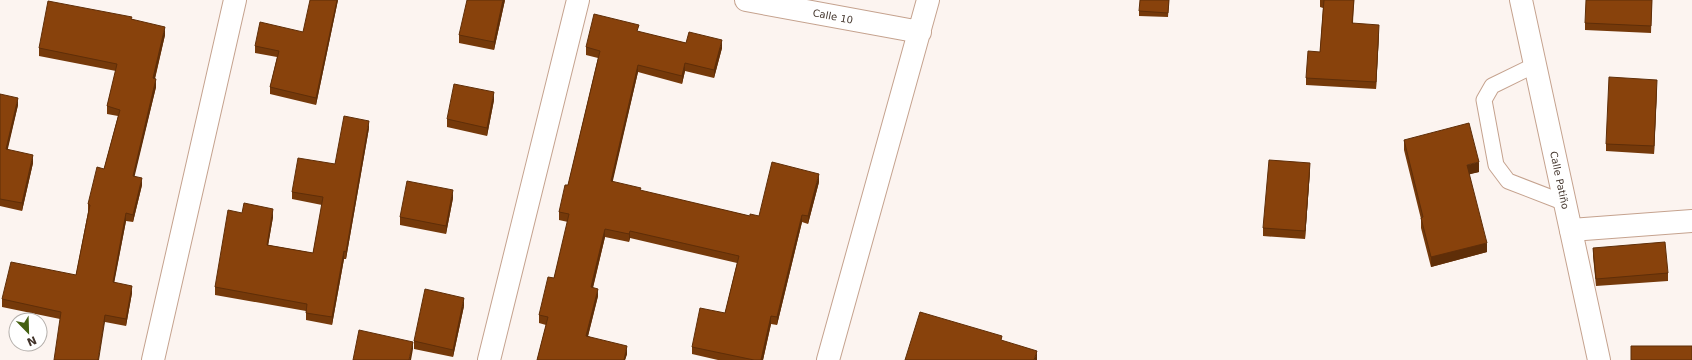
<svg xmlns="http://www.w3.org/2000/svg" width="1692" height="360" viewBox="0 0 1692 360" font-family="'DejaVu Sans',sans-serif">
<style>
.lines{fill:none;stroke-linecap:round;stroke-linejoin:round}
.service-casing{stroke:#c5a28e;stroke-width:17}
.minor-casing{stroke:#c5a28e;stroke-width:24}
.primary-casing{stroke:#c5a28e;stroke-width:24}
.service{stroke:#fff;stroke-width:15}
.minor{stroke:#fff;stroke-width:22}
.primary{stroke:#fff;stroke-width:22}
.wall{fill:#75390a}
.shaded-wall{fill:#5f2e08}
.building{fill:#88420c;stroke:#5f2e08}
.labels{text-anchor:middle;stroke-width:4;stroke-linejoin:round;paint-order:stroke}
.street-label{font-size:10px;fill:#42342b;stroke:#fff}
</style>
<rect width="100%" height="100%" fill="#fcf4f0"/>
<g class="lines">
<defs>
<path id="service" d="M 1535,65 L 1492,86 L 1484,100 L 1496,165 L 1508,181 L 1565,203"/>
<path id="minor" d="M 746,0 L 920,32
M 1571,230 L 1692,221
M 153,360 L 235,0
M 489,360 L 578,0
M 828,360 L 928,0"/>
<path id="primary" d="M 1521,0 L 1599,360"/>
</defs>
<!-- service casing -->
<use href="#service" class="service-casing"/>
<!-- minor casing -->
<use href="#minor" class="minor-casing"/>
<!-- primary casing -->
<use href="#primary" class="primary-casing"/>
<!-- service -->
<use href="#service" class="service"/>
<!-- minor -->
<use href="#minor" class="minor"/>
<!-- primary -->
<use href="#primary" class="primary"/>
</g>
<!-- wall -->
<path class="wall" d="M 338,0 L 316,105 L 270,94 L 270,87 L 277,57 L 255,53 L 255,46 L 303,32 Z
M 505,0 L 494,50 L 459,43 L 459,35 Z
M 1169,0 L 1168,17 L 1139,16 L 1139,11 Z
M 1320,0 L 1354,0 L 1353,23 L 1379,33 L 1376,89 L 1306,85 L 1306,78 L 1320,52 L 1323,8 L 1320,7 Z
M 1652,0 L 1651,33 L 1585,30 L 1585,23 Z
M 132,19 L 165,35 L 155,79 L 156,87 L 134,176 L 142,185 L 133,222 L 126,221 L 114,282 L 132,293 L 126,326 L 105,322 L 60,319 L 2,307 L 2,299 L 76,275 L 88,212 L 88,204 L 104,169 L 118,116 L 107,114 L 107,106 L 116,71 L 39,56 L 39,48 Z
M 639,32 L 686,43 L 722,48 L 714,78 L 685,71 L 682,84 L 638,72 L 612,182 L 641,191 L 750,216 L 759,216 L 819,182 L 808,224 L 802,222 L 777,325 L 771,324 L 763,360 L 718,360 L 692,354 L 692,347 L 725,313 L 737,263 L 630,238 L 629,242 L 605,237 L 593,288 L 598,296 L 588,336 L 627,354 L 625,360 L 537,360 L 546,325 L 539,323 L 539,315 L 554,278 L 568,222 L 559,220 L 559,212 L 568,185 L 598,58 L 586,55 L 586,47 Z
M 1657,88 L 1654,154 L 1606,151 L 1606,144 Z
M 0,94 L 18,105 L 7,150 L 33,163 L 22,211 L 0,206 Z
M 494,100 L 487,136 L 447,127 L 447,119 Z
M 369,128 L 346,259 L 344,259 L 332,325 L 306,320 L 306,311 L 215,295 L 215,287 L 242,213 L 273,217 L 268,245 L 313,253 L 322,205 L 292,199 L 292,192 L 335,164 Z
M 1404,140 L 1479,172 L 1469,174 L 1487,252 L 1431,267 L 1421,228 L 1421,219 L 1404,150 Z
M 1310,171 L 1305,239 L 1263,236 L 1263,228 Z
M 453,198 L 446,234 L 400,225 L 400,217 Z
M 1593,248 L 1668,273 L 1668,281 L 1596,286 L 1593,256 Z
M 464,306 L 453,357 L 414,349 L 414,341 Z"/>
<!-- shaded-wall -->
<path class="shaded-wall" d="M 337,0 L 338,0 L 316,105 L 316,98 Z
M 503,0 L 505,0 L 494,50 L 494,42 Z
M 1379,25 L 1379,33 L 1376,89 L 1376,82 Z
M 165,27 L 165,35 L 153,86 L 153,78 Z
M 722,40 L 722,48 L 714,78 L 714,70 Z
M 685,63 L 685,71 L 682,84 L 682,76 Z
M 638,65 L 638,72 L 611,189 L 611,181 Z
M 156,79 L 156,87 L 133,183 L 133,176 Z
M 1657,80 L 1657,88 L 1654,154 L 1654,146 Z
M 494,92 L 494,100 L 487,136 L 487,128 Z
M 18,98 L 18,105 L 6,157 L 6,149 Z
M 369,121 L 369,128 L 346,259 L 346,252 Z
M 33,155 L 33,163 L 22,211 L 22,203 Z
M 1479,162 L 1479,172 L 1467,175 L 1467,165 Z
M 1310,163 L 1310,171 L 1305,239 L 1305,231 Z
M 819,174 L 819,182 L 808,224 L 808,216 Z
M 142,178 L 142,185 L 133,222 L 133,215 Z
M 453,190 L 453,198 L 446,234 L 446,226 Z
M 273,209 L 273,217 L 267,252 L 267,245 Z
M 126,213 L 126,221 L 113,289 L 113,282 Z
M 802,215 L 802,222 L 777,325 L 777,317 Z
M 605,229 L 605,237 L 591,295 L 591,287 Z
M 630,231 L 630,238 L 629,242 L 629,234 Z
M 1487,243 L 1487,252 L 1431,267 L 1431,257 Z
M 344,251 L 344,259 L 332,325 L 332,317 Z
M 132,286 L 132,293 L 126,326 L 126,319 Z
M 598,289 L 598,296 L 586,344 L 586,336 Z
M 464,298 L 464,306 L 453,357 L 453,350 Z
M 105,315 L 105,322 L 99,360 L 98,360 Z
M 771,316 L 771,324 L 763,360 L 761,360 Z
M 413,342 L 413,349 L 411,360 L 409,360 Z
M 627,346 L 627,354 L 625,360 L 624,360 Z
M 1037,351 L 1037,360 L 1034,360 Z"/>
<!-- building -->
<path class="building" d="M 310,0 L 337,0 L 316,98 L 270,87 L 279,51 L 255,46 L 260,22 L 303,32 Z
M 467,0 L 503,0 L 494,42 L 459,35 Z
M 1140,0 L 1169,0 L 1168,13 L 1139,11 Z
M 1324,0 L 1354,0 L 1352,23 L 1379,25 L 1376,82 L 1306,78 L 1308,51 L 1320,52 Z
M 1586,0 L 1652,0 L 1651,26 L 1585,23 Z
M 48,1 L 132,17 L 131,19 L 165,27 L 153,78 L 156,79 L 133,176 L 142,178 L 133,215 L 126,213 L 113,282 L 132,286 L 126,319 L 105,315 L 98,360 L 54,360 L 61,312 L 2,299 L 11,262 L 76,275 L 90,205 L 88,204 L 97,167 L 104,169 L 120,110 L 107,106 L 117,64 L 39,48 Z
M 594,14 L 639,25 L 637,31 L 686,43 L 689,32 L 722,40 L 714,70 L 685,63 L 682,76 L 638,65 L 611,181 L 641,188 L 640,190 L 750,216 L 750,214 L 759,216 L 772,162 L 819,174 L 808,216 L 802,215 L 777,317 L 771,316 L 761,360 L 754,360 L 692,347 L 700,308 L 725,313 L 739,256 L 630,231 L 629,234 L 605,229 L 591,287 L 598,289 L 586,336 L 627,346 L 624,360 L 537,360 L 548,317 L 539,315 L 548,277 L 554,278 L 569,214 L 559,212 L 565,185 L 568,185 L 600,51 L 586,47 Z
M 1609,77 L 1657,80 L 1654,146 L 1606,144 Z
M 454,84 L 494,92 L 487,128 L 447,119 Z
M 0,94 L 18,98 L 6,149 L 33,155 L 22,203 L 0,199 Z
M 344,116 L 369,121 L 346,252 L 344,251 L 332,317 L 306,313 L 307,304 L 215,287 L 228,210 L 242,213 L 244,203 L 273,209 L 267,245 L 313,253 L 323,197 L 292,192 L 298,158 L 335,164 Z
M 1469,123 L 1479,162 L 1467,165 L 1487,243 L 1431,257 L 1421,218 L 1423,217 L 1404,140 Z
M 1269,160 L 1310,163 L 1305,231 L 1263,228 Z
M 407,181 L 453,190 L 446,226 L 400,217 Z
M 1665,242 L 1668,273 L 1596,279 L 1593,248 Z
M 425,289 L 464,298 L 453,350 L 414,341 Z
M 920,312 L 1002,336 L 1001,340 L 1037,351 L 1034,360 L 905,360 Z
M 359,330 L 413,342 L 409,360 L 353,360 Z
M 1631,346 L 1692,346 L 1692,360 L 1631,360 Z"/>
<g class="labels">
<!-- street labels -->
<g class="street-label">
<text transform="translate(833 16) rotate(11)" y="4">Calle 10</text>
<text transform="translate(1560 180) rotate(78)" y="4">Calle Patiño</text>
</g>
</g>
<!-- north arrow -->
<g transform="translate(28 332) rotate(157)"><circle r="19" fill="#ffffff" stroke="#b3aeaa"/>
<path d="M0-3L7 15L0 10L-7 15Z" fill="#446011"/>
<text y="-6" font-size="11" font-weight="bold" text-anchor="middle" fill="#42342b">N</text>
</g>
</svg>
